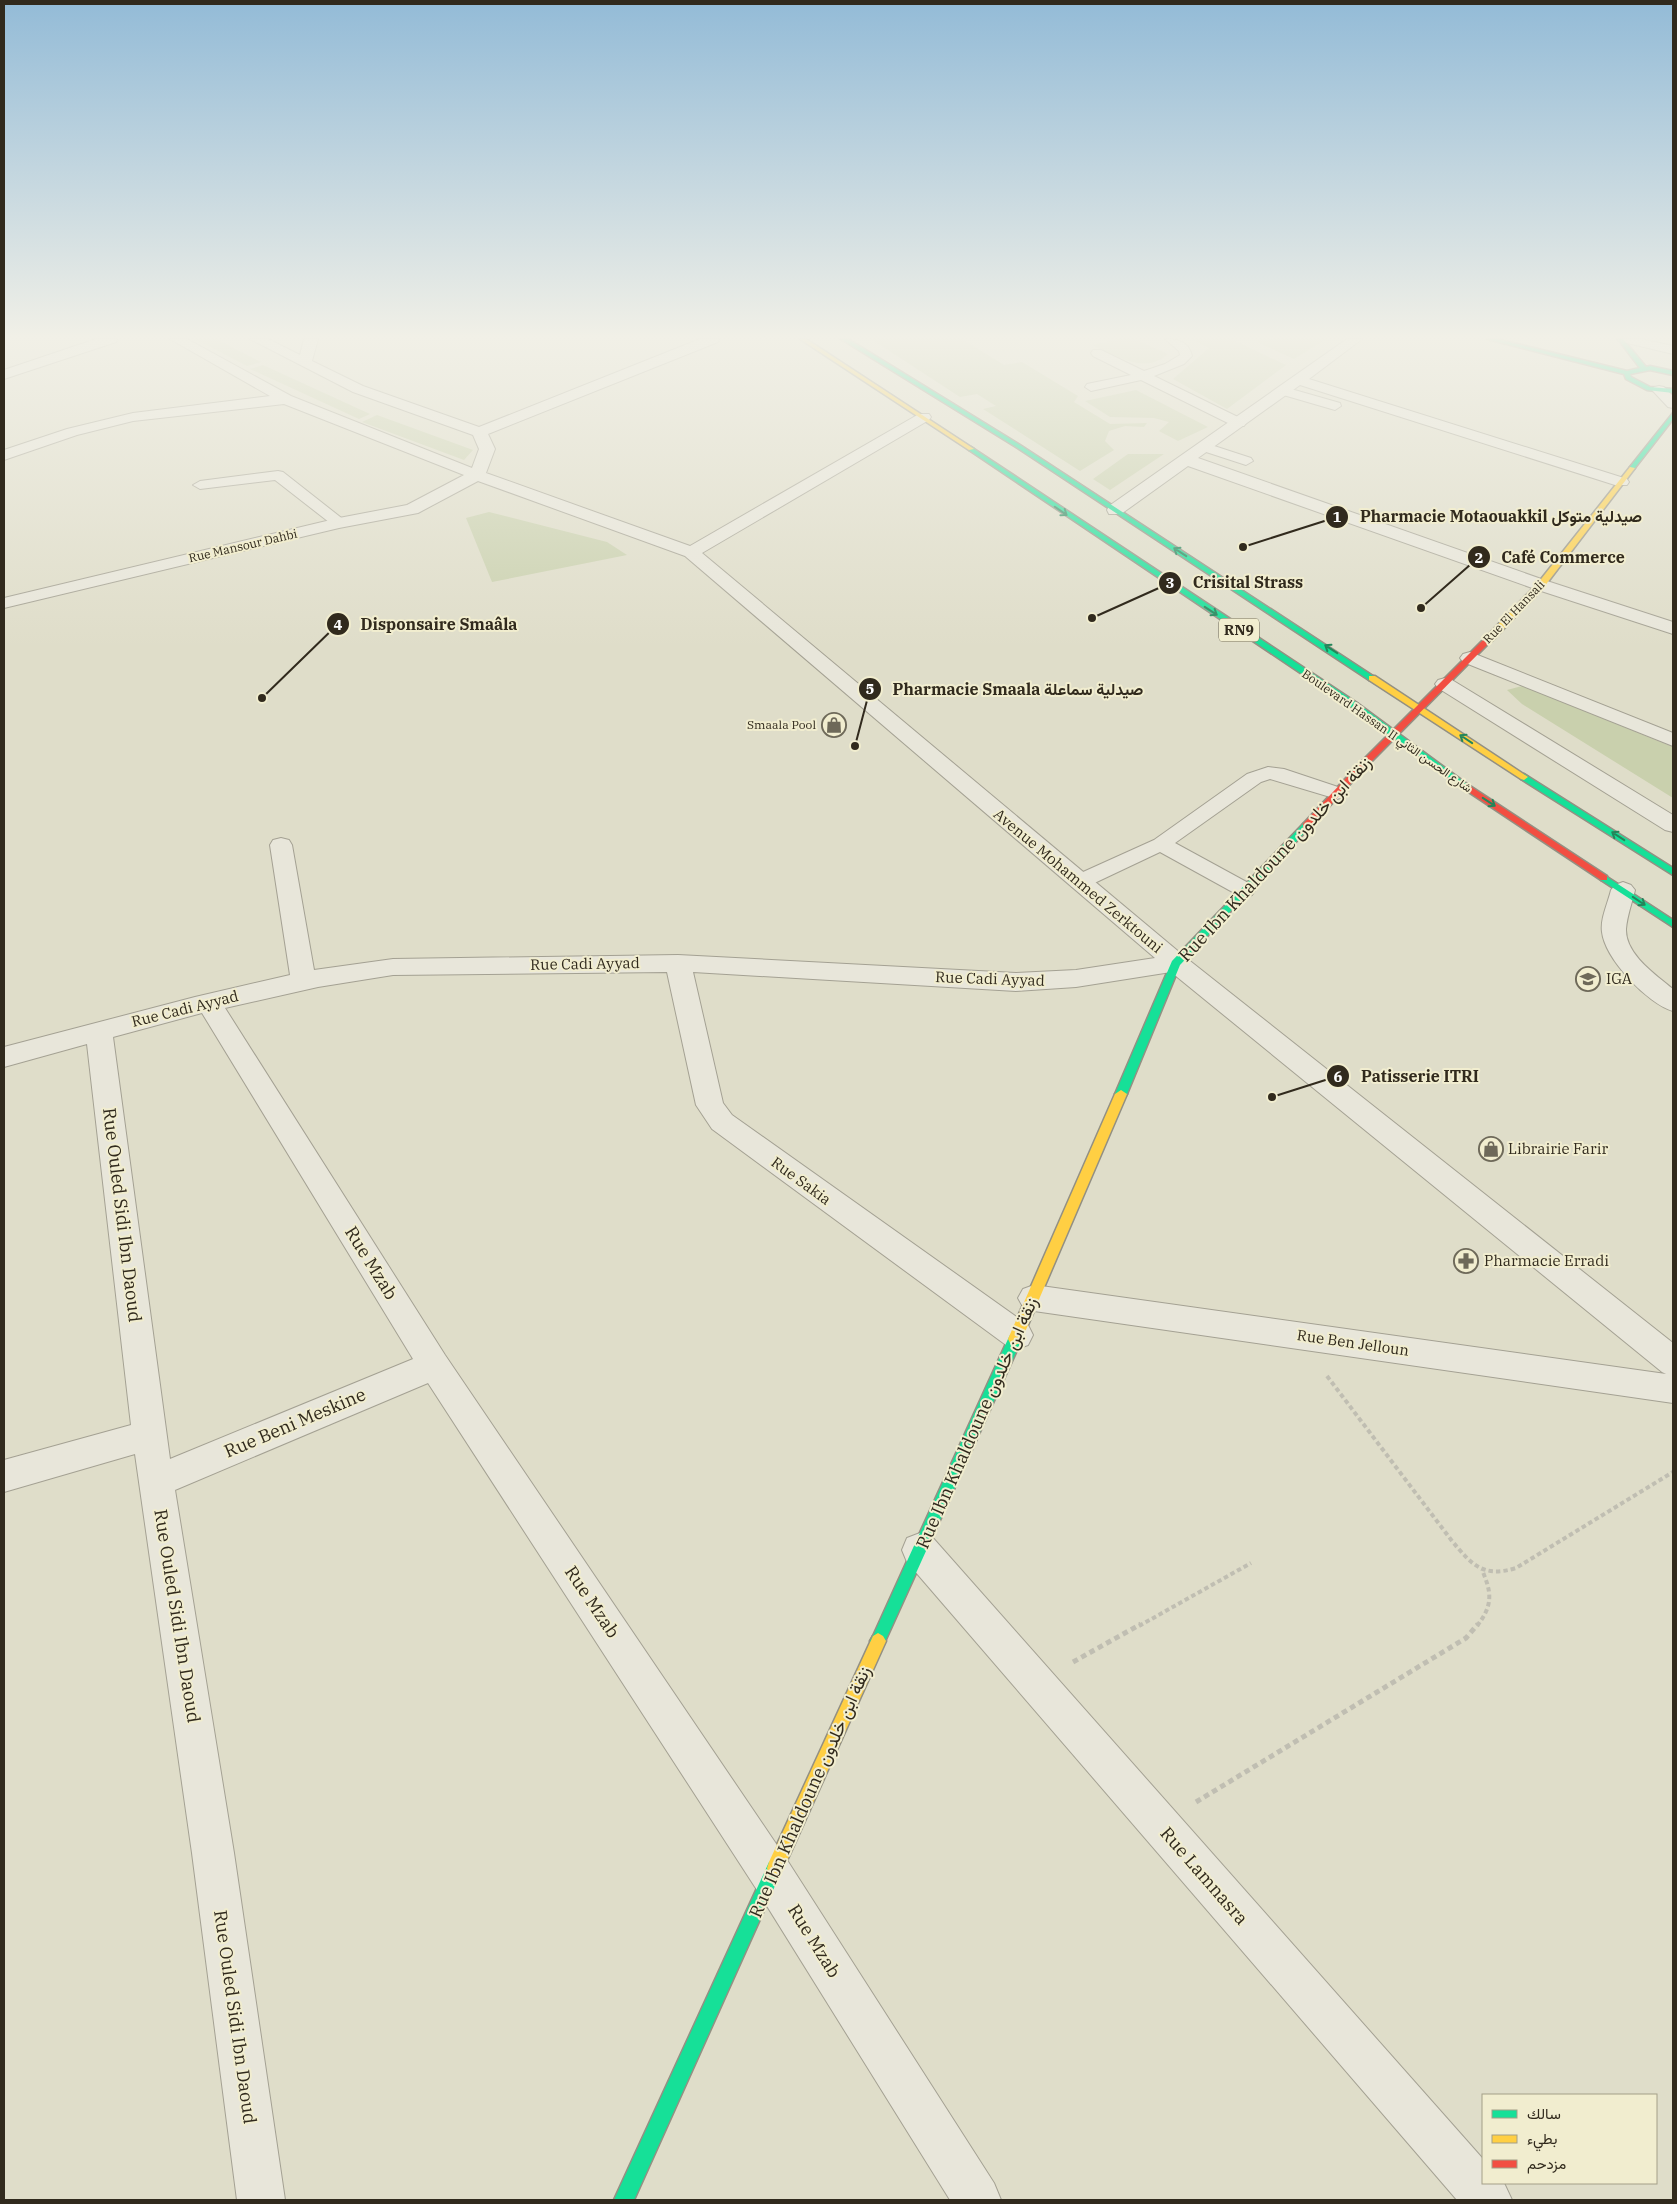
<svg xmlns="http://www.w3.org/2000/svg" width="1677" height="2204" viewBox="0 0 1677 2204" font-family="'IBM Plex Serif',Vazirmatn,serif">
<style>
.green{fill:#c9d0ad}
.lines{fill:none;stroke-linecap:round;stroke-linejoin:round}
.lane-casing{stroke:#a4a193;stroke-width:2}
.street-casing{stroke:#a4a193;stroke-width:2}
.fast-casing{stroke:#939083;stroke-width:3}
.slow-casing{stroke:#939083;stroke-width:3}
.jam-casing{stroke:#939083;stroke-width:3}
.path-far1{stroke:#c0beb2;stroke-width:4;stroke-dasharray:4.5 3;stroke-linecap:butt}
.path{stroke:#c0beb2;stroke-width:5;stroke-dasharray:5.5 4;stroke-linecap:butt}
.lane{fill:#e8e6da;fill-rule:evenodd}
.street{fill:#e8e6da;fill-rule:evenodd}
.fast{fill:#16e098;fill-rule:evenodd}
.slow{fill:#ffcf43;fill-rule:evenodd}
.jam{fill:#f24e42;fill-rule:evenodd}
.oneway{stroke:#24855a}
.labels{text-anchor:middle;stroke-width:4;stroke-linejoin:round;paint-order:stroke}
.far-street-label{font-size:12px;fill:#312a1d;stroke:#f1edcf}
.far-poi-label{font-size:12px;fill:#312a1d;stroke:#f1edcf;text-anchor:end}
.shield{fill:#f1edcf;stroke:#6b6452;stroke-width:1}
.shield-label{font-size:14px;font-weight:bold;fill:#312a1d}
.street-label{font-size:15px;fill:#312a1d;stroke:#f1edcf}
.poi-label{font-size:15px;fill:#312a1d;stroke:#f1edcf;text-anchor:start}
.near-street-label{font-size:18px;fill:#312a1d;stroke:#f1edcf}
.leader{fill:none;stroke:#312a1d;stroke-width:2}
.callout-dot{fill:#312a1d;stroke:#f1edcf;stroke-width:2}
.mark-label{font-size:15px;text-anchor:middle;font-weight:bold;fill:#fff}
.callout-label{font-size:16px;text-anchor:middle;font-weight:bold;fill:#312a1d;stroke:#f1edcf;stroke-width:4;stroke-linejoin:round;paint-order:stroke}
</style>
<rect width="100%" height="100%" fill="#dfddc9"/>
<!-- green -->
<path class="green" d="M 195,339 L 216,339 L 261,362 L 247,366 Z
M 871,339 L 962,339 L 1004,365 L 1022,362 L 1078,396 L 1074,402 L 1110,424 L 1147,423 L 1144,427 L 1125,426 L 1109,431 L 1105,441 L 1114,450 L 1080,471 L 983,409 L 996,406 L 977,394 L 960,397 Z
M 1119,339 L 1134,339 L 1168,354 C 1145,375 1116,356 1092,345 Z
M 1191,339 L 1231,339 L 1286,365 L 1227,409 L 1173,379 L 1209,348 Z
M 1261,339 L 1326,339 L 1294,359 L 1257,342 Z
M 263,365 L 370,414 L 359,419 L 250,369 Z
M 1136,390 L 1208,427 L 1178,441 L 1159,431 L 1169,422 L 1154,418 L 1110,417 L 1085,401 Z
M 377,415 L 473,450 L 464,460 L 362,422 Z
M 1128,454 L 1164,454 L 1110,490 L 1093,479 Z
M 489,512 L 607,542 L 627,555 L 492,582 L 466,518 Z
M 1522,686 L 1673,747 L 1673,798 L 1522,704 L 1507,690 Z"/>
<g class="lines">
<defs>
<path id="lane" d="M 1165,339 C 1178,339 1189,342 1192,356 L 1184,364 L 1154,376 L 1244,420 L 1246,423 L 1244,426 L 1234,426 L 1141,380 L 1091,391 L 1085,387 L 1087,384 L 1131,375 L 1093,356 L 1091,353 L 1093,350 L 1101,350 L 1144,371 L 1165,364 L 1180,355 L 1179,351 Z
M 1617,339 L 1641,339 L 1673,346 L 1673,354 L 1619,341 Z
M 1284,387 L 1340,403 L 1341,406 L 1335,410 L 1280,394 L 1278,391 Z
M 1205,443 L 1251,458 L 1253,461 L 1246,465 L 1200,450 L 1198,447 L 1200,444 Z
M 278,471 L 283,472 L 344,520 L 346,523 L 344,526 L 334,526 L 275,480 L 200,489 L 193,485 L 200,481 Z
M 1268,767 L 1284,769 L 1344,789 L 1346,793 L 1344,797 L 1337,799 L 1270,779 L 1261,782 L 1175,843 L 1252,885 L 1255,890 L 1252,895 L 1245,897 L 1238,895 L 1160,852 L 1086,887 L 1079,888 L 1072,887 L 1069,882 L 1072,877 L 1154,840 L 1247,774 Z"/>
<path id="street" d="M 96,339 L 117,339 L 116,342 L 4,379 L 4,370 Z
M 170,339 L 187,339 L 291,396 L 472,468 L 479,449 L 473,435 L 353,392 L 250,339 L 268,339 L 300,355 L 304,339 L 318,339 L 312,361 L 363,386 L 479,427 L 700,339 L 719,339 L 718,342 L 488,434 L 495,449 L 486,473 L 690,546 L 919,414 L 929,414 L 931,417 L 929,420 L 702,553 L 1185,957 L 1673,1343 L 1673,1403 L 1034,1311 L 1023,1307 L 1018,1298 L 1023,1289 L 1034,1285 L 1666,1374 L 1662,1372 L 1171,972 L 1076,987 L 1016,991 L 693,972 L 723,1103 L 732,1115 L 1028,1325 L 1033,1335 L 1028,1345 L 1017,1349 L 1006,1345 L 712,1129 L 696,1105 L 667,972 L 393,975 L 318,987 L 225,1008 L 445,1355 L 787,1860 L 994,2183 L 1001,2200 L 950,2200 L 757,1890 L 428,1383 L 175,1490 L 234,1853 L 285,2200 L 237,2200 L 192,1853 L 135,1454 L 4,1492 L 4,1460 L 131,1425 L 87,1044 L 4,1067 L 4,1047 L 195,997 L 290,975 L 270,845 L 273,840 L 281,838 L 289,840 L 292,845 L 314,970 L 393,959 L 678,955 L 1016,973 L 1076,970 L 1155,958 L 685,556 L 478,481 L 418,513 L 339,528 L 4,608 L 4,598 L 339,518 L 407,505 L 464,475 L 284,404 L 133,421 L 77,435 L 4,460 L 4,450 L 67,429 L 133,413 L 270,396 ZM 202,1013 L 413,1359 L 170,1459 L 113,1037 Z
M 1347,339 L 1362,339 L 1309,379 L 1627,479 L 1629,482 L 1627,485 L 1615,485 L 1300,385 L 1198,458 L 1547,581 L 1673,622 L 1673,634 L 1535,589 L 1188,466 L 1121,514 L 1109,514 L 1107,510 L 1109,506 Z
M 1659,386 L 1664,387 L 1673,396 L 1673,408 L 1668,407 L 1652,390 L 1654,387 Z
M 1470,652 L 1673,733 L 1673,746 L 1463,662 L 1460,658 L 1463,654 Z
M 1445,678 L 1452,680 L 1673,815 L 1673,832 L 1665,830 L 1438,688 L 1435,684 L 1438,680 Z
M 1623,882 L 1631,885 L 1635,890 C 1632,903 1627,916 1626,929 C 1625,954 1656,975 1673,989 L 1673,1011 C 1648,1004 1605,959 1602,932 C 1600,919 1608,903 1611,890 L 1615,885 Z
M 920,1533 L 933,1538 L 1483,2159 L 1483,2183 L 1504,2183 L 1512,2200 L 1457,2200 L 907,1562 L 902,1550 L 907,1538 Z"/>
<path id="fast" d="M 841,339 L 848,339 L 1020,445 L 1376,678 L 1369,680 L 1016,447 Z
M 1487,339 L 1497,339 L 1627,371 L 1640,368 L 1618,339 L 1623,339 L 1646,367 L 1650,366 L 1673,371 L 1673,375 L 1650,370 L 1630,374 L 1631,377 L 1650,387 L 1673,389 L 1673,393 L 1647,390 L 1626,379 L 1624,374 Z
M 1673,413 L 1673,419 L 1634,469 L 1630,469 L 1630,467 Z
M 971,447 L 1357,703 L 1471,787 L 1467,790 L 1464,789 L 1351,707 L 969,450 L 969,448 Z
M 1524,774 L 1673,868 L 1673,875 L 1521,779 L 1521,775 Z
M 1306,823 L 1311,826 L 1309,828 L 1180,965 L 1127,1094 L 1125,1097 L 1117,1097 L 1115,1094 L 1172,961 L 1303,824 Z
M 1604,875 L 1673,920 L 1673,927 L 1601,880 L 1601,876 Z
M 1015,1333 L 1020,1335 L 1022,1339 L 883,1646 L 878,1649 L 873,1646 L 870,1641 L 873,1636 L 1008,1339 L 1010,1335 Z
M 775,1860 L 781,1862 L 783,1868 L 634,2200 L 614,2200 L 769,1862 Z"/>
<path id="slow" d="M 800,339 L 806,339 L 974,449 L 969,450 Z
M 1630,467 L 1635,468 L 1544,587 L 1492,641 L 1486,641 L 1486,637 L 1538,583 Z
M 1369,676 L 1375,676 L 1528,777 L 1524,780 L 1521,779 L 1369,680 Z
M 1121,1090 L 1127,1094 L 1022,1339 L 1020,1343 L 1015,1345 L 1010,1343 L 1008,1339 L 1115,1094 Z
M 878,1633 L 883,1636 L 886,1641 L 781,1874 L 775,1876 L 769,1874 L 767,1868 L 769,1862 L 873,1636 Z"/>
<path id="jam" d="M 1486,637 L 1493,639 L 1368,765 L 1309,828 L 1303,828 L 1303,824 L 1362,761 Z
M 1467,784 L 1607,876 L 1607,880 L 1601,880 L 1464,789 L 1464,785 Z"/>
</defs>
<!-- lane casing -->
<use href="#lane" class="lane-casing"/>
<!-- street casing -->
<use href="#street" class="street-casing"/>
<!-- fast casing -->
<use href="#fast" class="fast-casing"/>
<!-- slow casing -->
<use href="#slow" class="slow-casing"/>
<!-- jam casing -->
<use href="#jam" class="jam-casing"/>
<!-- path-far1 -->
<path class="path-far1" d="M 1327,1376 L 1452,1541 C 1472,1565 1483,1578 1516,1568 L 1673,1472
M 1139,1626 L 1251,1563
M 1477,1626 C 1493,1605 1492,1593 1482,1570"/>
<!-- path -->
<path class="path" d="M 1073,1662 L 1141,1624
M 1196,1802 L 1466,1638 L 1478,1624"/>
<!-- lane -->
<use href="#lane" class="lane"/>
<!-- street -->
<use href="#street" class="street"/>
<!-- fast -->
<use href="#fast" class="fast"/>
<!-- slow -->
<use href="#slow" class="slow"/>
<!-- jam -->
<use href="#jam" class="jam"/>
</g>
<!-- one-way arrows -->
<defs><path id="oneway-shaft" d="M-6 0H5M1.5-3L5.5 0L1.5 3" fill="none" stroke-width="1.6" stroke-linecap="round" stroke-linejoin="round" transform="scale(1.25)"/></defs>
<g class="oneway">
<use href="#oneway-shaft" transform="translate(1061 511) rotate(35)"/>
<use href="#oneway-shaft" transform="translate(1180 552) rotate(-147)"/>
<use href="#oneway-shaft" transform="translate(1211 611) rotate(33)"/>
<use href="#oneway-shaft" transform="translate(1331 649) rotate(-147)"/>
<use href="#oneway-shaft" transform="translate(1466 739) rotate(-146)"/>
<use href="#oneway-shaft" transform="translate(1489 802) rotate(33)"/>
<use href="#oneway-shaft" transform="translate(1618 836) rotate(-147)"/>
<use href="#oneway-shaft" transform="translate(1639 901) rotate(34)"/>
</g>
<!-- sky -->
<linearGradient id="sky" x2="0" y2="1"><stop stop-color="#93bbd7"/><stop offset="0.52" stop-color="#f1f0e7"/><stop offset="1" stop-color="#f1f0e7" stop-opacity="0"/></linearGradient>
<rect width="1677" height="648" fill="url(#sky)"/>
<!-- icons -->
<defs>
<symbol id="shop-ring" viewBox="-11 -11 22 22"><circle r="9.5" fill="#f1edcf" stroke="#6e6959" stroke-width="1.5"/><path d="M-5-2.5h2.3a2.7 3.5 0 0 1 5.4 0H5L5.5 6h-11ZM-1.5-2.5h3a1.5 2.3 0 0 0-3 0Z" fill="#6e6959"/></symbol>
<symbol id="university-ring" viewBox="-11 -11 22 22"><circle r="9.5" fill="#f1edcf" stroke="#6e6959" stroke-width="1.5"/><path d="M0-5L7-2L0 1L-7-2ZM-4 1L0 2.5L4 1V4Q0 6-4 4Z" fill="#6e6959"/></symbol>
<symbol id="pharmacy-ring" viewBox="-11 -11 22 22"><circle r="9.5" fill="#f1edcf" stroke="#6e6959" stroke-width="1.5"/><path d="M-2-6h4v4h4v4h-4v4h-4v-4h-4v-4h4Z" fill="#6e6959"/></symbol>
</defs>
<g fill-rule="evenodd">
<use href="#shop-ring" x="820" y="711" width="28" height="28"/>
<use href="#university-ring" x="1574" y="965" width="28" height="28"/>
<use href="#shop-ring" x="1477" y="1135" width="28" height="28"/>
<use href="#pharmacy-ring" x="1452" y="1247" width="28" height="28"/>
</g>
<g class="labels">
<!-- far-street labels -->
<g class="far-street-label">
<text transform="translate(243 546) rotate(-13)" y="4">Rue Mansour Dahbi</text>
<text transform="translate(1514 612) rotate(-46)" y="4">Rue El Hansali</text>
<text transform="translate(1387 731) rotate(35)" y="4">Boulevard Hassan II شارع الحسن الثاني</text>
</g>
<!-- far-poi labels -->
<g class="far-poi-label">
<text x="816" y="729">Smaala Pool</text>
</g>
<!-- shield labels -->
<rect class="shield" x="1219" y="618.5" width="40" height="23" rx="4"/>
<g class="shield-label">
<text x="1239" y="635">RN9</text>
</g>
<!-- street labels -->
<g class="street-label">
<text transform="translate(1078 881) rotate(40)" y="5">Avenue Mohammed Zerktouni</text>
<text transform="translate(585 964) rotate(-1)" y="5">Rue Cadi Ayyad</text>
<text transform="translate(990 979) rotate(2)" y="5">Rue Cadi Ayyad</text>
<text transform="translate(185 1009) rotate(-14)" y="5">Rue Cadi Ayyad</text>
<text transform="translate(801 1181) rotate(36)" y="5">Rue Sakia</text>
<text transform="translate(1353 1343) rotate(8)" y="5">Rue Ben Jelloun</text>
</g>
<!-- poi labels -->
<g class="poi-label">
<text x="1606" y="984">IGA</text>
<text x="1508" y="1154">Librairie Farir</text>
<text x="1484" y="1266">Pharmacie Erradi</text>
</g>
<!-- near-street labels -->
<g class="near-street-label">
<text transform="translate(1275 859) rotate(-47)" y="6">Rue Ibn Khaldoune زنقة ابن خلدون</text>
<text transform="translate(122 1215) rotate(83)" y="6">Rue Ouled Sidi Ibn Daoud</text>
<text transform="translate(371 1263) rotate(58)" y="6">Rue Mzab</text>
<text transform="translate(295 1423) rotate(-23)" y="6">Rue Beni Meskine</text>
<text transform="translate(977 1423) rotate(-66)" y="6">Rue Ibn Khaldoune زنقة ابن خلدون</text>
<text transform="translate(592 1602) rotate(56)" y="6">Rue Mzab</text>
<text transform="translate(177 1616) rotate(81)" y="6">Rue Ouled Sidi Ibn Daoud</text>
<text transform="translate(810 1792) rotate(-66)" y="6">Rue Ibn Khaldoune زنقة ابن خلدون</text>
<text transform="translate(1204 1876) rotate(49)" y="6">Rue Lamnasra</text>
<text transform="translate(814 1941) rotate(58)" y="6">Rue Mzab</text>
<text transform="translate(235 2017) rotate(82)" y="6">Rue Ouled Sidi Ibn Daoud</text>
</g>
</g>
<!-- callouts -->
<path class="leader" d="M1243 547L1337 517M1421 608L1479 557M1092 618L1170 583M262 698L338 624M855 746L870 689M1272 1097L1338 1076"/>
<g class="callout-dot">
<circle cx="1243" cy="547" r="5"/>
<circle cx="1421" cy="608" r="5"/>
<circle cx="1092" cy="618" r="5"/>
<circle cx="262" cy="698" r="5"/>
<circle cx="855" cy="746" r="5"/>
<circle cx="1272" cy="1097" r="5"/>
<circle cx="1337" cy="517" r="12"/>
<circle cx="1479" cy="557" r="12"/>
<circle cx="1170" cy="583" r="12"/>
<circle cx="338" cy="624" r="12"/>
<circle cx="870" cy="689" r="12"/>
<circle cx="1338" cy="1076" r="12"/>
</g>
<g class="mark-label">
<text x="1337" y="522">1</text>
<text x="1479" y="563">2</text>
<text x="1170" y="588">3</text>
<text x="338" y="630">4</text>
<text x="870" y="694">5</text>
<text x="1338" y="1082">6</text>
</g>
<g class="callout-label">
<text x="1501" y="522">Pharmacie Motaouakkil صيدلية متوكل</text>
<text x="1563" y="563">Café Commerce</text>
<text x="1248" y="588">Crisital Strass</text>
<text x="439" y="630">Disponsaire Smaâla</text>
<text x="1018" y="695">Pharmacie Smaala صيدلية سماعلة</text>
<text x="1420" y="1082">Patisserie ITRI</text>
</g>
<!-- border -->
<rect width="1677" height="2204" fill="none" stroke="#312a1d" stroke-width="10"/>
<!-- legend -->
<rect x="1482" y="2094" width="175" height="90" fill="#f1edcf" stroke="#a49f88"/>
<rect x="1492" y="2110" width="25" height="8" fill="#16e098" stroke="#a49f88"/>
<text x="1527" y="2119" font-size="15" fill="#312a1d">سالك</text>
<rect x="1492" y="2135" width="25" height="8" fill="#ffcf43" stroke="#a49f88"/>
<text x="1527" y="2144" font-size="15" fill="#312a1d">بطيء</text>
<rect x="1492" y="2160" width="25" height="8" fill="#f24e42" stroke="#a49f88"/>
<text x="1527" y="2169" font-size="15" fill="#312a1d">مزدحم</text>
</svg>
